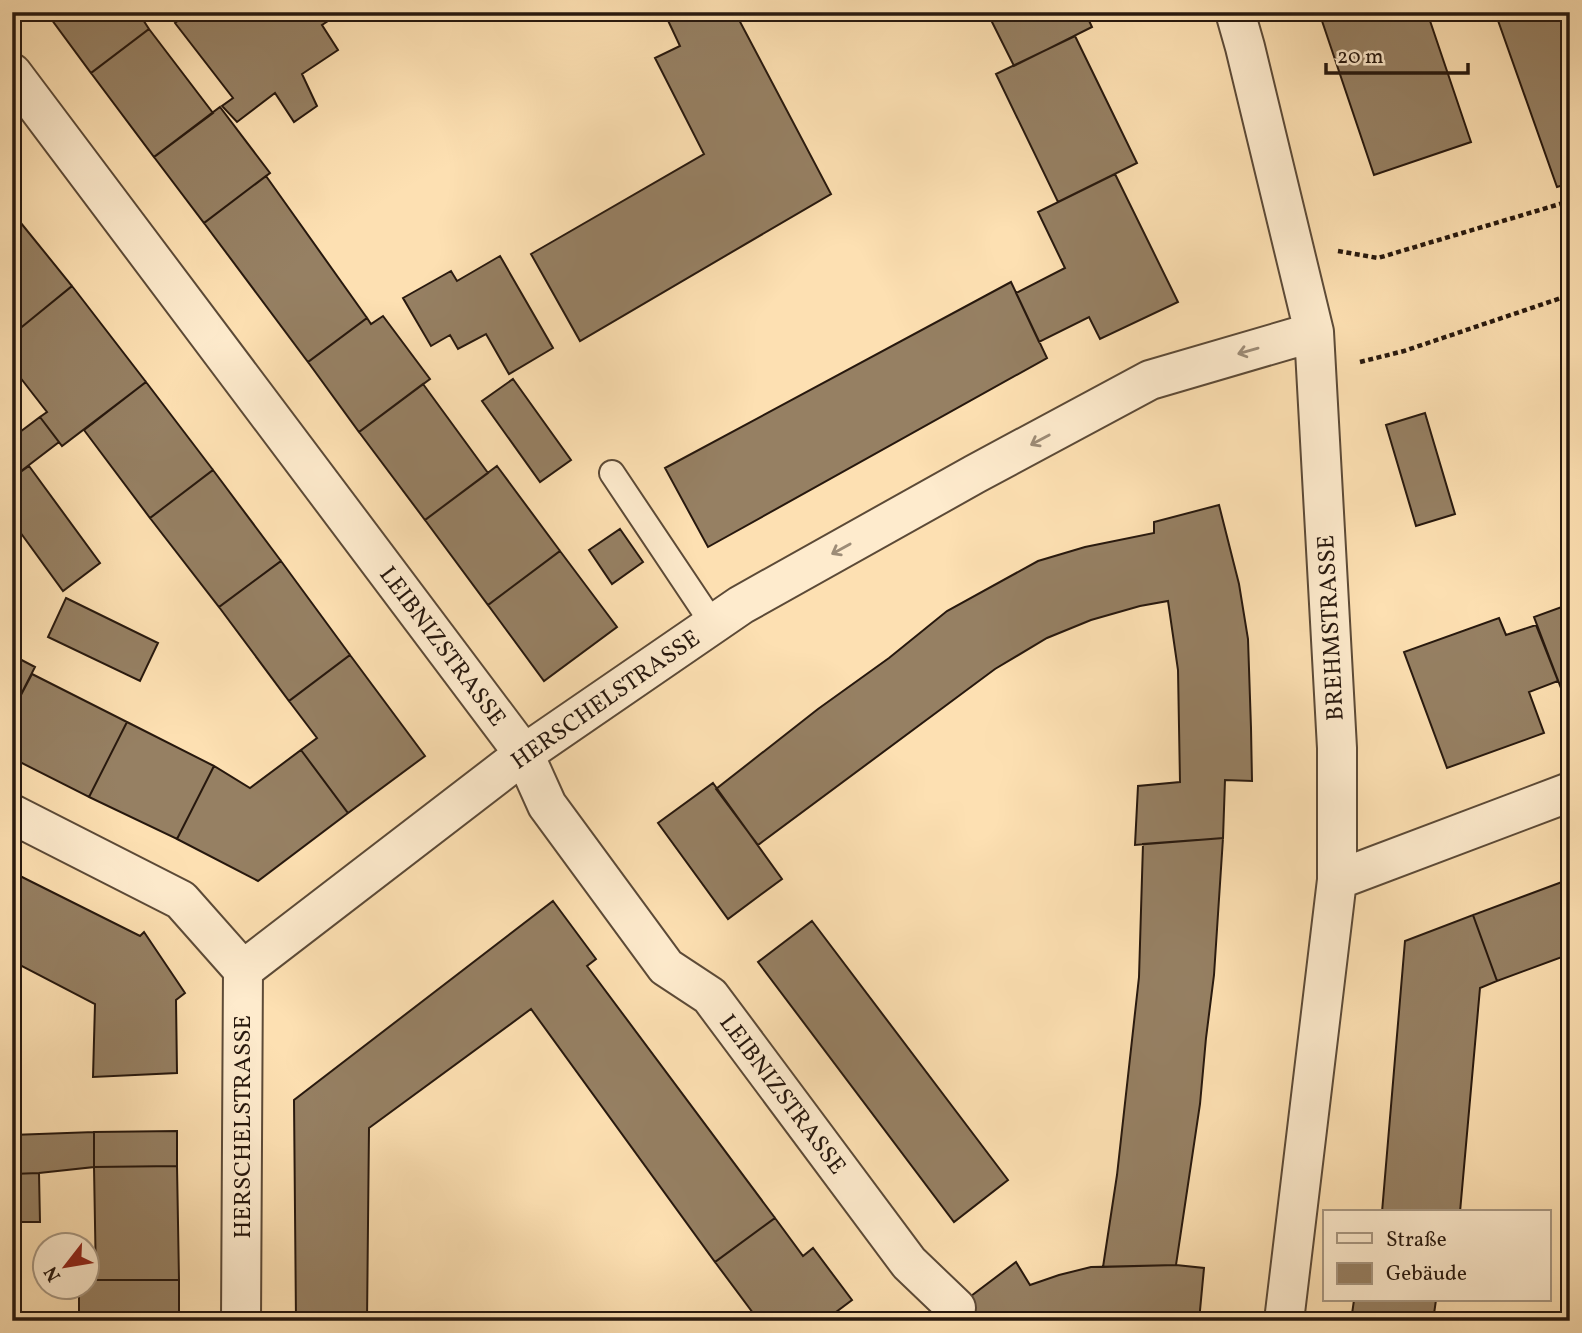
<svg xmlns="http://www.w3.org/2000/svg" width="1582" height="1333" viewBox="0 0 1582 1333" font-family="Vollkorn,serif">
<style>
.building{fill:#968063;stroke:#27180e;stroke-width:2}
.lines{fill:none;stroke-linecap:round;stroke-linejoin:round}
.lane-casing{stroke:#5c4a37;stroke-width:28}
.street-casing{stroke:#5c4a37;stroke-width:42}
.path{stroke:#27180e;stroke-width:4.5;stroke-dasharray:5 3.5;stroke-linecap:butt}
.lane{stroke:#feebcd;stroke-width:24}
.street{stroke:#feebcd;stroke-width:38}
.oneway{stroke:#9d8c77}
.labels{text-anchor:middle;stroke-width:6;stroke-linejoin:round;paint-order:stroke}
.street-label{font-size:24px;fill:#27180e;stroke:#feebcd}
</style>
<rect width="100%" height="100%" fill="#fde0b2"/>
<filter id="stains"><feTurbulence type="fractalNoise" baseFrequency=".00286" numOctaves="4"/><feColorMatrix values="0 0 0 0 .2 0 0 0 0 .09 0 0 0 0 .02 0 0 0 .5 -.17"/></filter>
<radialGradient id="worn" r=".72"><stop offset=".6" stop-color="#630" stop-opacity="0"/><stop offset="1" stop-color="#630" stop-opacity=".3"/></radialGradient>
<!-- building -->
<path class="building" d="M 46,12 L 138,12 L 149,29 L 91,73 Z
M 189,12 L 330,12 L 334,17 L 322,25 L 338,50 L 302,74 L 317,106 L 294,122 L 275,93 L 237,122 L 222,106 L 233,98 L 175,23 Z
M 664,12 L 750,12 L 738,18 L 831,194 L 580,341 L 531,254 L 704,154 L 655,58 L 680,46 Z
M 987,12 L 1085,12 L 1092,27 L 1014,66 Z
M 1319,12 L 1427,12 L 1471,142 L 1374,175 Z
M 1495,12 L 1570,12 L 1570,183 L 1557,187 Z
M 149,29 L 213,113 L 154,157 L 91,73 Z
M 1075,36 L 1137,163 L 1058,202 L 996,74 Z
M 220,107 L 270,173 L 204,223 L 154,157 Z
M 1115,174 L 1178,302 L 1100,339 L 1089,317 L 1039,342 L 1016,293 L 1065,268 L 1038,212 Z
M 266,176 L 367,318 L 308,362 L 204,223 Z
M 12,212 L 72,286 L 12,335 Z
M 500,256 L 553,348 L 509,374 L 486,334 L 458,349 L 450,335 L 431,346 L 403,298 L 451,271 L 457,281 Z
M 1011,282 L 1047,358 L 708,547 L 665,468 Z
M 72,286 L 146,382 L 62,446 L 40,417 L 47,412 L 12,367 L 12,335 Z
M 383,316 L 430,379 L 359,432 L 308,362 L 367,318 L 371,324 Z
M 513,379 L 571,460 L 540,482 L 482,401 Z
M 146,382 L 213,470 L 150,518 L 84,430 Z
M 423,384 L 488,473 L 425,520 L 359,432 Z
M 1425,413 L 1455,514 L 1416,526 L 1386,425 Z
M 40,417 L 59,442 L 12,478 L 12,438 Z
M 29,466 L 100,563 L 63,591 L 12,521 L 12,478 Z
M 497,466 L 560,551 L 488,605 L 425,520 Z
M 213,470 L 281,561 L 219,607 L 150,518 Z
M 1219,505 L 1239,584 L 1248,639 L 1251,728 L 1252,781 L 1225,780 L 1223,838 L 1135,845 L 1138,786 L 1180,782 L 1178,670 L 1168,601 L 1140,606 L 1091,620 L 1047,638 L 995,669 L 758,845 L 716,789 L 818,709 L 889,658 L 947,611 L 1038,561 L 1085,547 L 1154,533 L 1154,522 Z
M 620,529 L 643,562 L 612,584 L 589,550 Z
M 560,551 L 617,627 L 544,681 L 488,605 Z
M 281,561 L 350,655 L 289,701 L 219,607 Z
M 66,598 L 158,643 L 140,681 L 48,637 Z
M 1570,604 L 1570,694 L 1564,696 L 1534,617 Z
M 1499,618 L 1506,635 L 1536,625 L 1558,681 L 1529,692 L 1544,733 L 1447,768 L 1404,652 Z
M 12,655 L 35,667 L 12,712 Z
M 350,655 L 425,756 L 348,813 L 301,750 L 317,738 L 289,701 Z
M 32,674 L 127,722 L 89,797 L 12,758 L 12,712 Z
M 127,722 L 214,766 L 177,839 L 89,797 Z
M 301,750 L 348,813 L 258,881 L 177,839 L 214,766 L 250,788 Z
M 713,783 L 782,879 L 728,919 L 658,823 Z
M 1223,838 L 1214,975 L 1206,1038 L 1200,1104 L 1176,1265 L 1103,1267 L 1117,1175 L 1139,977 L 1143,844 Z
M 18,875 L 140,936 L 144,932 L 185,993 L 176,1000 L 177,1073 L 93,1077 L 95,1004 L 12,961 L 12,888 Z
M 1570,879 L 1570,954 L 1497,981 L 1473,915 Z
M 553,901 L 596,959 L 587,966 L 775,1218 L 715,1262 L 531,1009 L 369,1128 L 367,1321 L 296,1321 L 294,1100 Z
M 1473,915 L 1497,981 L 1480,988 L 1460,1212 L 1382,1212 L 1405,941 Z
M 812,921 L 1008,1180 L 954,1222 L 758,962 Z
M 177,1131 L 177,1166 L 94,1167 L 94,1132 Z
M 94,1132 L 94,1167 L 39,1173 L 12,1174 L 12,1135 Z
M 177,1166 L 179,1280 L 96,1280 L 94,1167 Z
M 39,1173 L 40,1222 L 12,1222 L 12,1174 Z
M 775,1218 L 803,1256 L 813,1248 L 852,1300 L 824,1321 L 759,1321 L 715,1262 Z
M 1016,1262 L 1030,1285 L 1059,1275 L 1091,1267 L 1176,1265 L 1204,1268 L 1199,1321 L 938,1321 Z
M 88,1280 L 179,1280 L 179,1321 L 79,1321 L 79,1288 L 88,1288 Z
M 1354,1300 L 1436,1300 L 1433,1321 L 1351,1321 Z"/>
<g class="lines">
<defs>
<path id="lane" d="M 612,473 L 713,624"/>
<path id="street" d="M 1235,12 L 1245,47 L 1314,332 L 1337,748 L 1337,880 L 1284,1321
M 12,73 L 524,754 L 547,805 L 666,967 L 710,996 L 909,1263 L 956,1308
M 12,814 L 181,900 L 243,970
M 1337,880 L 1570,792
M 241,1321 L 243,970 L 524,754 L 741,605 L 975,474 L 1150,380 L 1314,332"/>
</defs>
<!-- lane casing -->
<use href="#lane" class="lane-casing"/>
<!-- street casing -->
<use href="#street" class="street-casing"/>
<!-- path -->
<path class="path" d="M 1338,251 L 1378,258 L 1570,201
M 1360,362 L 1404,351 L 1570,295"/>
<!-- lane -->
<use href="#lane" class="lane"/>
<!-- street -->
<use href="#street" class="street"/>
</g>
<!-- one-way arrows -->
<defs><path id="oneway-shaft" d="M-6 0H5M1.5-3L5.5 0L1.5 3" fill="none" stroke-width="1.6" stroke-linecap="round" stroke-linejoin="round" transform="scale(1.75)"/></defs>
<g class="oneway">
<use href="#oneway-shaft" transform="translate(1248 351) rotate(164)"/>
<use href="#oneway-shaft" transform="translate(1040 440) rotate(152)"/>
<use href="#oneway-shaft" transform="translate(841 549) rotate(151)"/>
</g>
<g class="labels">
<!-- street labels -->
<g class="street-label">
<text transform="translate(1330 628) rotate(-93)" y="8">BREHMSTRASSE</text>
<text transform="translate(443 646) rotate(53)" y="8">LEIBNIZSTRASSE</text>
<text transform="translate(605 699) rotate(-35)" y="8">HERSCHELSTRASSE</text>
<text transform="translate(783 1094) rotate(53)" y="8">LEIBNIZSTRASSE</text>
<text transform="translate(242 1127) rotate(-90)" y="8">HERSCHELSTRASSE</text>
</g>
</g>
<!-- margin -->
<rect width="1582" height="1333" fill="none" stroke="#fde0b2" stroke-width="42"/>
<rect x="14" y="14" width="1554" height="1305" fill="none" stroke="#27180e" stroke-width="3.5"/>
<rect x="21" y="21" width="1540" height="1291" fill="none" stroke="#27180e" stroke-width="2"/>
<!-- legend -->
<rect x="1323" y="1210" width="228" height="91" fill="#feebcd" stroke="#a89781" stroke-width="2"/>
<rect x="1337" y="1233" width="35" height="10" fill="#feebcd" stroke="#a89781" stroke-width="2"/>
<text x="1386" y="1246" font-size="21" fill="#27180e">Straße</text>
<rect x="1337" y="1263" width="35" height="21" fill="#968063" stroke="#a89781" stroke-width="2"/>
<text x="1386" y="1280" font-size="21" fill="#27180e">Gebäude</text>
<!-- north arrow -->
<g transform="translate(66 1266) rotate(239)"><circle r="33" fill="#feebcd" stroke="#a89781" stroke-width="2"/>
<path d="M0-5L12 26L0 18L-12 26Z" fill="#8f2418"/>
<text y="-10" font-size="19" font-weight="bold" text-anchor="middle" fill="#27180e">N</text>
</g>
<!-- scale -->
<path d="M1326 63v10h142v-10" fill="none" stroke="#27180e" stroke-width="3.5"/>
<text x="1337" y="63" font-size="21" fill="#27180e" stroke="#feebcd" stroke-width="5" paint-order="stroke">20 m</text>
<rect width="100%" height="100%" filter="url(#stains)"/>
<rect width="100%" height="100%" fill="url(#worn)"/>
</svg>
